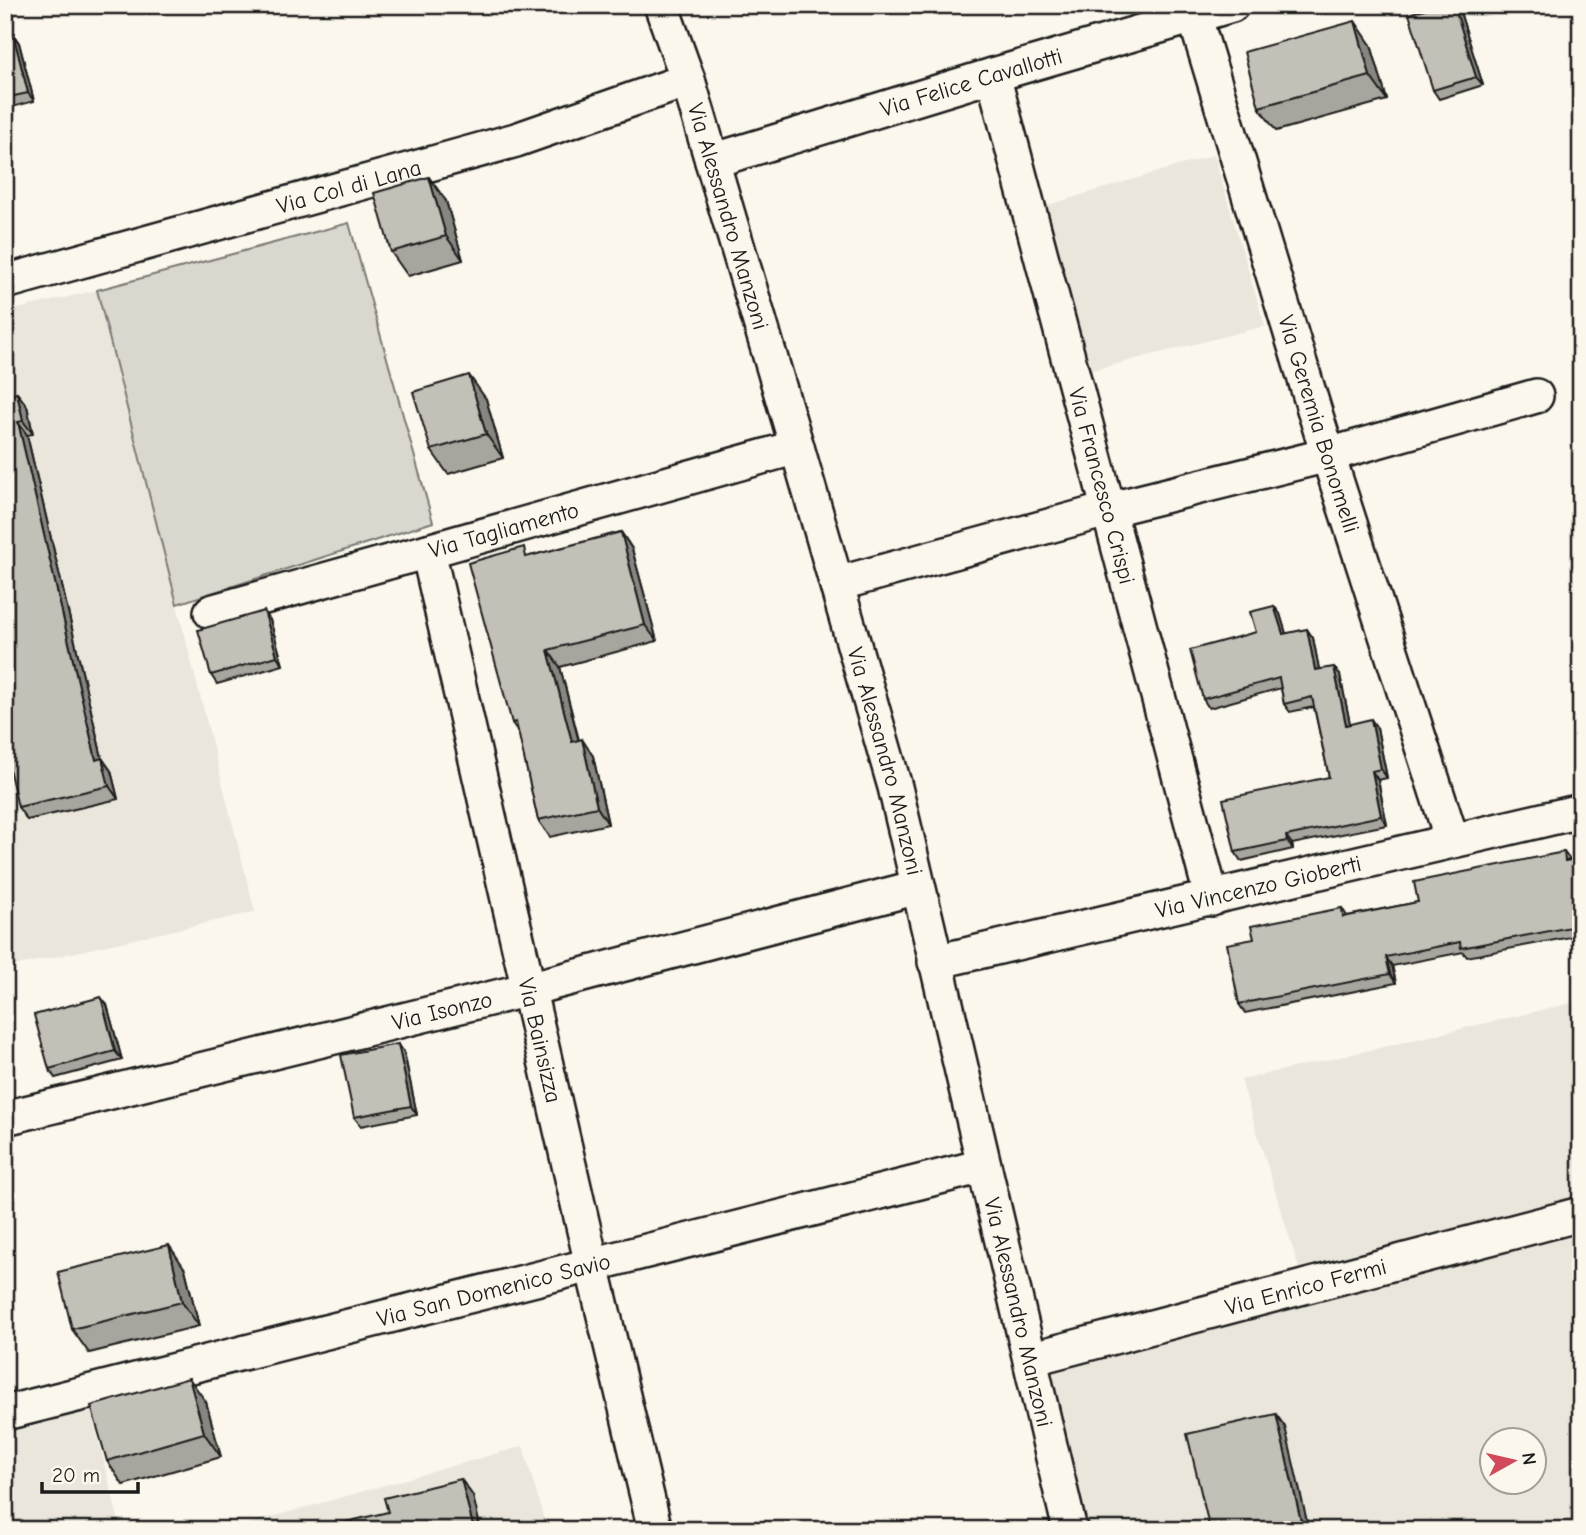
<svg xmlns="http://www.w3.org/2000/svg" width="1586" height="1535" viewBox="0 0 1586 1535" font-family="'Comic Neue',sans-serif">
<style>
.built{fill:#eae6dc;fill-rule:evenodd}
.green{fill:#dad7ce;stroke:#7b7a75;stroke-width:2}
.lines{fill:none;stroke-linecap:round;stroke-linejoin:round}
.minor-casing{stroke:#1c1c1c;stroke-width:38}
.minor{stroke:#fbf7ec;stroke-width:33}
.wall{fill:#a8a59e;stroke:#1c1c1c;stroke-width:2}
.shaded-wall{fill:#888681;stroke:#1c1c1c;stroke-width:2}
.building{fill:#c3c0b8;stroke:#1c1c1c;stroke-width:2}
.labels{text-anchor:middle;stroke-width:5;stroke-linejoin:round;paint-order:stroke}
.street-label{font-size:23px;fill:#1c1c1c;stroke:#fbf7ec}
</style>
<rect width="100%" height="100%" fill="#fbf7ec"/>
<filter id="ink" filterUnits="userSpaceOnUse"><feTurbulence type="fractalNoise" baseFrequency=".0143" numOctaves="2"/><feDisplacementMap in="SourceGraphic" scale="14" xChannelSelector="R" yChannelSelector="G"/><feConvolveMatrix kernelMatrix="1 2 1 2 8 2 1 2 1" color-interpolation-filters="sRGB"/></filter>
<g filter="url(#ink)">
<!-- built -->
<path class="built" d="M 1214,155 L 1265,326 L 1085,372 L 1045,206 Z
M 97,290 L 255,912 L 5,968 L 5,312 Z
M 1581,1001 L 1581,1198 L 1301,1275 L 1241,1080 Z
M 1581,1230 L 1581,1530 L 1086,1530 L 1049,1370 ZM 1492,1440 L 1534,1440 L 1534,1482 L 1492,1482 Z
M 90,1406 L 121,1530 L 5,1530 L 5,1429 Z
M 523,1446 L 547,1530 L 226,1530 Z"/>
<!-- green -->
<path class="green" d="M 349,223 L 433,522 L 177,604 L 97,290 Z"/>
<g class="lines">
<defs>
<g id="minor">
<path id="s1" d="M 661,5 L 688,80 L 797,447 L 895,787 L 1070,1530"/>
<path id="s2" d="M 1191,5 L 1328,455 L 1452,840"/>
<path id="s3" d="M 993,75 L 1212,899"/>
<path id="s4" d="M 712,161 L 993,75 L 1232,5"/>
<path id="s5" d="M 5,282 L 516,140 L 688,80"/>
<path id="s6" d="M 428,551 L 592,1265 L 655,1530"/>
<path d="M 837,584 L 1107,510 L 1328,455 L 1536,396"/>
<path id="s7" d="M 211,612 L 797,447"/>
<path id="s8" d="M 935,962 L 1581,811"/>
<path id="s9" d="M 5,1118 L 529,989 L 918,887"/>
<path id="s10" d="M 1030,1359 L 1581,1214"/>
<path id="s11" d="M 5,1413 L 983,1166"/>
</g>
</defs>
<!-- minor casing -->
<use href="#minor" class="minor-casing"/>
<!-- minor -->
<use href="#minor" class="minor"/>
</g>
<!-- wall -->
<path class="wall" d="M 1436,5 L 1456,5 L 1459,9 L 1483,85 L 1439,99 L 1433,90 Z
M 13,34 L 19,43 L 34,101 L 5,109 L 5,36 Z
M 1371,45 L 1387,100 L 1276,131 L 1259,107 Z
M 446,201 L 463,260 L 408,276 L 391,252 Z
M 17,393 L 27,406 L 33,434 L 27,435 L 102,758 L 111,771 L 118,799 L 27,820 L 18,807 Z
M 486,399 L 503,458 L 448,474 L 431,450 Z
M 621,532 L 632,549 L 657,641 L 560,667 L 579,740 L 593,756 L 608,824 L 550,837 L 538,820 L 519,733 L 512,723 L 530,556 Z
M 1274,606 L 1280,614 L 1286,634 L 1313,638 L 1319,670 L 1340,675 L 1350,724 L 1377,728 L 1387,778 L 1378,780 L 1387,825 L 1292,844 L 1293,849 L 1241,861 L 1235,852 L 1329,777 L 1314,707 L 1290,712 L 1284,704 L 1281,688 L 1209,708 L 1203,699 L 1256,632 Z
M 270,620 L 283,665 L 217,684 L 211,675 Z
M 1564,852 L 1570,860 L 1581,858 L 1581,935 L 1467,957 L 1463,952 L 1392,966 L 1396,983 L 1245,1013 L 1239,1004 L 1254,939 L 1342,908 L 1347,916 L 1418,902 Z
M 107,1005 L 122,1060 L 55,1078 L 49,1069 Z
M 404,1052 L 417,1115 L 361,1126 L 354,1117 Z
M 185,1269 L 199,1326 L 89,1353 L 72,1329 Z
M 206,1402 L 221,1457 L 123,1485 L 107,1461 Z"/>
<!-- shaded-wall -->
<path class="shaded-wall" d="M 1454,5 L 1456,5 L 1459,9 L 1483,85 L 1476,77 Z
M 1355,21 L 1371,45 L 1387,100 L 1370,76 Z
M 13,34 L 19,43 L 34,101 L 28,93 Z
M 5,109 L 9,124 L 5,119 Z
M 429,177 L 446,201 L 463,260 L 446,236 Z
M 469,375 L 486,399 L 503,458 L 486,434 Z
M 17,393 L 27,406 L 33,434 L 23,421 Z
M 18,422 L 27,435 L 102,758 L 111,771 L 118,799 L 109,786 L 96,760 Z
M 621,532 L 632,549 L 657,641 L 645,625 Z
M 1274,606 L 1280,614 L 1289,643 L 1283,634 Z
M 264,611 L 270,620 L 283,665 L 277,656 Z
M 1307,629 L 1313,638 L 1321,679 L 1315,670 Z
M 548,650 L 560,667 L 583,758 L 572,742 Z
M 1334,667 L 1340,675 L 1352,733 L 1346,725 Z
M 1371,719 L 1377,728 L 1387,778 L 1381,769 Z
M 582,739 L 593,756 L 608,824 L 597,807 Z
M 1372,771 L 1378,780 L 1387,825 L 1381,816 Z
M 1286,836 L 1292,844 L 1293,849 L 1287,841 Z
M 1386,957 L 1392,966 L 1396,983 L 1390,974 Z
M 101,997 L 107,1005 L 122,1060 L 115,1051 Z
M 398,1044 L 404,1052 L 417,1115 L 411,1106 Z
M 169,1245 L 185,1269 L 199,1326 L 182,1302 Z
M 189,1378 L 206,1402 L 221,1457 L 204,1433 Z
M 1276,1414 L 1285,1427 L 1309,1530 L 1303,1530 Z
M 461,1479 L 473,1496 L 481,1530 L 474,1530 Z"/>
<!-- building -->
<path class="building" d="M 1436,5 L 1454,5 L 1476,77 L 1433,90 L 1409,14 Z
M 1355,21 L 1370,76 L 1259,107 L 1244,52 Z
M 13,34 L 28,93 L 5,98 L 5,36 Z
M 429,177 L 446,236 L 391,252 L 374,193 Z
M 469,375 L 486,434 L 431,450 L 413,392 Z
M 17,393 L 23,421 L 18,422 L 96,760 L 102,758 L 109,786 L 18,807 L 5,751 L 5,396 Z
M 621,532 L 645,625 L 548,650 L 572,742 L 582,739 L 597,807 L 538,820 L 516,722 L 512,723 L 468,563 L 524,547 L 526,557 Z
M 1274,606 L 1283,634 L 1307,629 L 1315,670 L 1334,667 L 1346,725 L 1371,719 L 1381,769 L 1372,771 L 1381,816 L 1286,836 L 1287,841 L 1235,852 L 1223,799 L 1329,777 L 1312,697 L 1284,704 L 1279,678 L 1203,699 L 1190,650 L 1256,632 L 1250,612 Z
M 264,611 L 277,656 L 211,675 L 198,630 Z
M 1564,852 L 1565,861 L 1581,858 L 1581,925 L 1461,948 L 1460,942 L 1386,957 L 1390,974 L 1239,1004 L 1227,944 L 1254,939 L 1251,926 L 1342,908 L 1343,917 L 1418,902 L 1414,882 Z
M 101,997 L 115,1051 L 49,1069 L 34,1015 Z
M 398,1044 L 411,1106 L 354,1117 L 341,1055 Z
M 169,1245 L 182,1302 L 72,1329 L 58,1272 Z
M 189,1378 L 204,1433 L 107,1461 L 91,1406 Z
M 1276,1414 L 1303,1530 L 1210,1530 L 1187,1434 Z
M 461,1479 L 474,1530 L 312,1530 L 388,1512 L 384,1498 Z
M 622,1524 L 623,1530 L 599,1530 Z"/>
</g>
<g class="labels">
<!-- street labels -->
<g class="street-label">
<text dy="8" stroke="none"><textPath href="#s4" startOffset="271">Via Felice Cavallotti</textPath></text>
<text dy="8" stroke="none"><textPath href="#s5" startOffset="357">Via Col di Lana</textPath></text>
<text dy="8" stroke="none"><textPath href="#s1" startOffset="222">Via Alessandro Manzoni</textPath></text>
<text dy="8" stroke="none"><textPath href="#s2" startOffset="438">Via Geremia Bonomelli</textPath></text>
<text dy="8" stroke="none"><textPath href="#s3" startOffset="425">Via Francesco Crispi</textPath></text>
<text dy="8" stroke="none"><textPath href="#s7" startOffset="304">Via Tagliamento</textPath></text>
<text dy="8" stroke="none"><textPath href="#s1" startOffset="789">Via Alessandro Manzoni</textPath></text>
<text dy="8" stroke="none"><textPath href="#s8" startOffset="332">Via Vincenzo Gioberti</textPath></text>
<text dy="8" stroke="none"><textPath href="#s9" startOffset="450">Via Isonzo</textPath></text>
<text dy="8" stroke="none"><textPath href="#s6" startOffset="502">Via Bainsizza</textPath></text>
<text dy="8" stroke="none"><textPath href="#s10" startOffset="285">Via Enrico Fermi</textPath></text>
<text dy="8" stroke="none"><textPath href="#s11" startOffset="504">Via San Domenico Savio</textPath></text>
<text dy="8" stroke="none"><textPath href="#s1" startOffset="1356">Via Alessandro Manzoni</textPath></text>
</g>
</g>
<!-- margin -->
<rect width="1586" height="1535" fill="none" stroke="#fbf7ec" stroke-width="28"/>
<rect x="14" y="14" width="1558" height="1507" fill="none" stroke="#1c1c1c" stroke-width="2.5" filter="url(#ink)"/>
<!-- north arrow -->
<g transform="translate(1513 1461) rotate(82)"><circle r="33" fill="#fbf7ec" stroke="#a29f99" stroke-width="2"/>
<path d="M0-5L12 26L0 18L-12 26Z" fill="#d1495b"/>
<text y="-10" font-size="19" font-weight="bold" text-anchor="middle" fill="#1c1c1c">N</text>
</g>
<!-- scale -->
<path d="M42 1482v10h96v-10" fill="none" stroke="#1c1c1c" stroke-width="3.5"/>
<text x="52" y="1482" font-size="21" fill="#1c1c1c" stroke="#fbf7ec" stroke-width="5" paint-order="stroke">20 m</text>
</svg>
